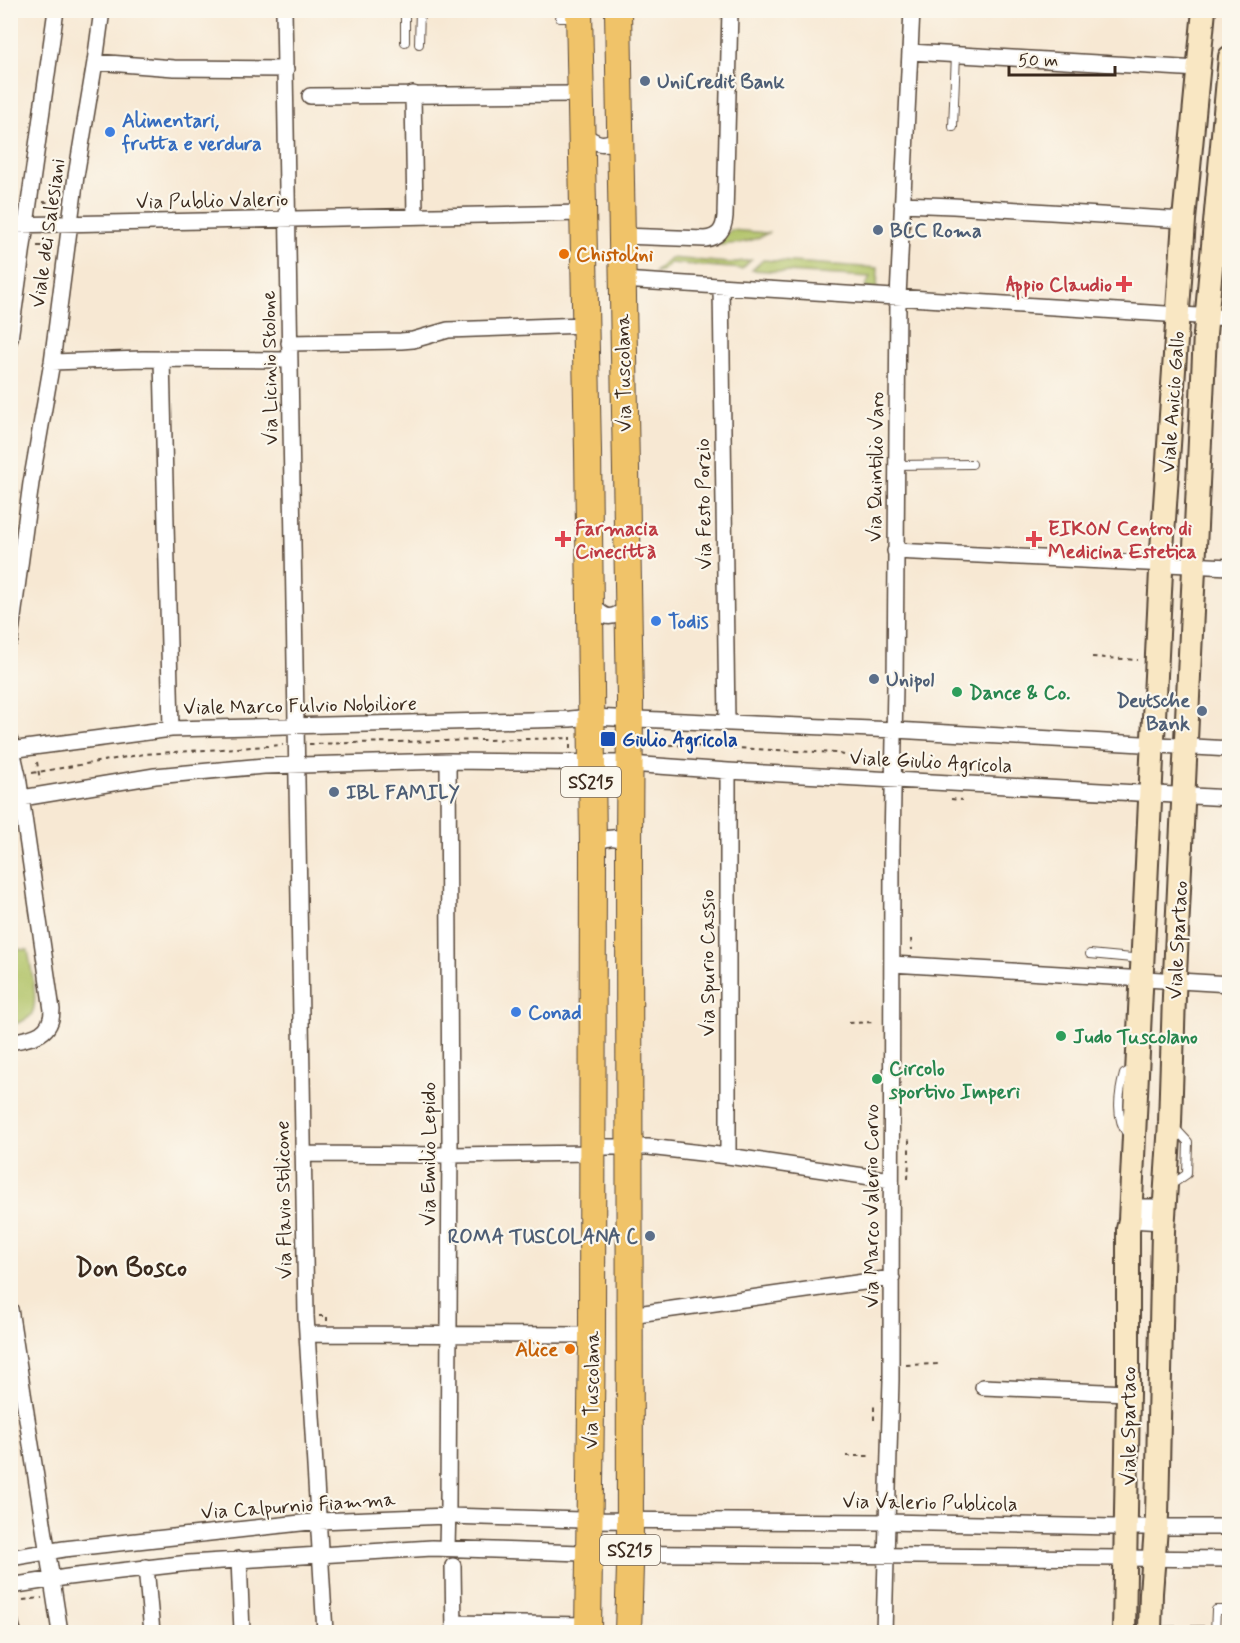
<svg xmlns="http://www.w3.org/2000/svg" width="1240" height="1643" viewBox="0 0 1240 1643" font-family="Mynerve,sans-serif">
<style>
.green{fill:#b1c367;stroke:#767642;stroke-width:1.5}
.lines{fill:none;stroke-linecap:round;stroke-linejoin:round}
.lane-casing{stroke:#574639;stroke-width:10}
.street-casing{stroke:#574639;stroke-width:18}
.secondary-casing{stroke:#574639;stroke-width:26}
.primary-casing{stroke:#574639;stroke-width:28}
.path{stroke:#574639;stroke-width:2;stroke-dasharray:4.5 4.5;stroke-linecap:butt}
.lane{stroke:#fff;stroke-width:8}
.street{stroke:#fff;stroke-width:15}
.secondary{stroke:#f9e7c3;stroke-width:22}
.primary{stroke:#f0c369;stroke-width:26}
.service-dot{fill:#5c6f8a;stroke:#fbf7ec;stroke-width:2}
.shop-dot{fill:#3f7fe0;stroke:#fbf7ec;stroke-width:2}
.food-dot{fill:#e8710a;stroke:#fbf7ec;stroke-width:2}
.health-dot{fill:#e0444e;stroke:#fbf7ec;stroke-width:2}
.leisure-dot{fill:#2e9e5b;stroke:#fbf7ec;stroke-width:2}
.transit-dot{fill:#1a4fb4;stroke:#fbf7ec;stroke-width:2}
.labels{text-anchor:middle;stroke-width:4.5;stroke-linejoin:round;paint-order:stroke}
.shield{fill:#fbf7ec;stroke:#75685c;stroke-width:1.5}
.shield-label{font-size:18px;font-weight:bold;fill:#3b2a1e}
.service-label{font-size:20px;font-weight:bold;fill:#4e5e75;stroke:#fbf7ec;text-anchor:start}
.shop-label{font-size:20px;font-weight:bold;fill:#366cbe;stroke:#fbf7ec;text-anchor:start}
.street-label{font-size:20px;fill:#3b2a1e;stroke:#fbf7ec}
.food-label{font-size:20px;font-weight:bold;fill:#c56008;stroke:#fbf7ec;text-anchor:start}
.health-label{font-size:20px;font-weight:bold;fill:#be3a42;stroke:#fbf7ec;text-anchor:start}
.leisure-label{font-size:20px;font-weight:bold;fill:#27864d;stroke:#fbf7ec;text-anchor:start}
.transit-label{font-size:20px;font-weight:bold;fill:#164399;stroke:#fbf7ec;text-anchor:start}
.district-label{font-size:26px;font-weight:bold;fill:#3b2a1e;stroke:#fbf7ec}
</style>
<rect width="100%" height="100%" fill="#fbf7ec"/>
<filter id="ink" filterUnits="userSpaceOnUse"><feTurbulence type="fractalNoise" baseFrequency=".0167" numOctaves="2"/><feDisplacementMap in="SourceGraphic" scale="12" xChannelSelector="R" yChannelSelector="G"/><feConvolveMatrix kernelMatrix="1 2 1 2 8 2 1 2 1" color-interpolation-filters="sRGB"/></filter>
<filter id="wash" filterUnits="userSpaceOnUse"><feTurbulence type="fractalNoise" baseFrequency=".008" numOctaves="4" result="noise"/><feDisplacementMap in="SourceGraphic" scale="24" xChannelSelector="R" yChannelSelector="G"/><feGaussianBlur stdDeviation="1.35" result="paint"/><feColorMatrix in="noise" values="0 0 0 0 0 0 0 0 0 0 0 0 0 0 0 0 0 1.4 0 .05"/><feComposite in="paint" operator="in"/></filter>
<g filter="url(#wash)">
<rect width="100%" height="100%" fill="#f7e8d3"/>
<!-- green -->
<path class="green" d="M 731,230 L 768,233 C 749,243 738,244 716,245 Z
M 670,258 L 729,263 L 751,260 L 742,269 L 670,263 L 660,272 L 655,272 Z
M 763,260 L 878,268 L 877,289 L 865,288 L 870,277 L 752,270 Z
M 15,949 L 28,950 C 30,965 40,1003 31,1015 C 27,1021 17,1023 11,1025 L 11,965 Z"/>
</g>
<g filter="url(#ink)">
<g class="lines">
<defs>
<path id="lane" d="M 405,10 L 405,42
M 560,18 L 575,18
M 419,44 L 420,10
M 953,127 L 956,54
M 897,465 L 972,464
M 1090,954 L 1132,958 L 1141,961
M 1128,1135 C 1115,1119 1119,1092 1124,1074 L 1134,1068
M 1171,1185 L 1187,1174 L 1188,1142 L 1174,1127
M 1152,1631 L 1216,1630
M 1215,1632 L 1216,1610 L 1230,1610"/>
<path id="street" d="M 284,10 L 306,1316 L 325,1632
M 910,52 L 1199,69
M 95,62 L 174,68 L 286,69
M 413,94 L 415,216
M 310,96 L 580,94
M 581,132 C 596,145 603,147 620,138
M 902,204 L 953,206 L 1184,220
M 10,225 L 582,213
M 622,236 L 705,239 C 719,237 724,230 725,216 L 730,10
M 622,280 L 1230,318
M 721,286 L 727,722
M 10,339 L 56,10
M 289,343 L 401,341 L 413,340 L 448,330 L 585,325
M 162,359 L 171,729
M 52,362 L 142,359 L 290,360
M 895,551 L 1230,567
M 590,600 C 601,618 610,622 627,608
M 10,640 L 31,483 L 52,362 L 76,176 L 95,62 L 102,10
M 10,741 L 18,776 L 52,1010 C 52,1036 31,1038 10,1042
M 10,750 L 171,729 L 570,719 L 591,717 L 895,730 L 1230,749
M 728,771 L 728,1156
M 10,800 L 155,776 L 264,766 L 448,761 L 616,763 L 728,771 L 1230,798
M 593,845 C 605,837 621,833 629,848
M 892,964 L 1230,984
M 592,1147 L 648,1147 L 728,1156 L 891,1180
M 303,1154 L 450,1155 L 592,1153
M 1131,1207 L 1164,1207
M 1130,1220 L 1163,1222
M 10,1309 L 60,1632
M 630,1315 L 892,1278
M 307,1334 L 592,1335
M 983,1387 L 1128,1393
M 447,1547 L 448,1506 L 450,1139 L 448,761
M 10,1558 L 64,1549 L 319,1521 L 448,1516 L 581,1520 L 887,1522 L 1113,1527 L 1230,1527
M 239,1559 L 242,1632
M 453,1566 L 454,1632
M 146,1567 L 152,1632
M 10,1586 L 68,1577 L 189,1563 L 432,1548 L 582,1553 L 1230,1559
M 10,1620 L 13,1632
M 454,1623 L 588,1625
M 884,1632 L 891,1380 L 892,846 L 895,686 L 898,297 L 912,10"/>
<path id="secondary" d="M 1124,1632 L 1128,1393 L 1128,1229 L 1130,1220 L 1162,550 L 1184,220 L 1204,10
M 1150,1632 L 1151,1593 L 1157,1515 L 1163,1231 L 1170,1123 L 1174,996 L 1205,334 L 1230,57"/>
<path id="primary" d="M 579,10 L 588,451 L 593,845 L 592,1335 L 588,1632
M 618,10 L 630,699 L 629,848 L 630,1566 L 628,1632"/>
</defs>
<!-- lane casing -->
<use href="#lane" class="lane-casing"/>
<!-- street casing -->
<use href="#street" class="street-casing"/>
<!-- secondary casing -->
<use href="#secondary" class="secondary-casing"/>
<!-- primary casing -->
<use href="#primary" class="primary-casing"/>
<!-- path -->
<path class="path" d="M 43,202 L 58,203
M 37,246 L 52,246
M 1092,657 L 1138,660
M 309,744 L 571,738
M 651,744 L 836,753 L 875,763
M 570,749 L 570,737
M 37,762 L 40,780
M 32,773 L 144,754 L 283,745
M 1224,783 L 1230,780
M 951,799 L 962,800
M 911,939 L 912,950
M 849,1023 L 876,1022
M 909,1153 L 909,1136
M 908,1179 L 909,1159
M 10,1198 L 13,1224
M 319,1316 L 327,1316 L 327,1321
M 906,1365 L 937,1364 L 935,1364
M 874,1420 L 874,1406
M 846,1456 L 873,1456
M 23,1600 L 42,1598"/>
<!-- lane -->
<use href="#lane" class="lane"/>
<!-- street -->
<use href="#street" class="street"/>
<!-- secondary -->
<use href="#secondary" class="secondary"/>
<!-- primary -->
<use href="#primary" class="primary"/>
</g>
</g>
<!-- markers -->
<g class="service-dot">
<circle cx="645" cy="81" r="6"/>
<circle cx="878" cy="230" r="6"/>
<circle cx="874" cy="679" r="6"/>
<circle cx="1202" cy="711" r="6"/>
<circle cx="334" cy="792" r="6"/>
<circle cx="650" cy="1236" r="6"/>
</g>
<g class="shop-dot">
<circle cx="110" cy="132" r="6"/>
<circle cx="656" cy="621" r="6"/>
<circle cx="516" cy="1012" r="6"/>
</g>
<g class="food-dot">
<circle cx="564" cy="254" r="6"/>
<circle cx="570" cy="1349" r="6"/>
</g>
<g class="health-dot">
<path d="M1121 275h6v6h6v6h-6v6h-6v-6h-6v-6h6z"/>
<path d="M560 530h6v6h6v6h-6v6h-6v-6h-6v-6h6z"/>
<path d="M1031 530h6v6h6v6h-6v6h-6v-6h-6v-6h6z"/>
</g>
<g class="leisure-dot">
<circle cx="957" cy="692" r="6"/>
<circle cx="1061" cy="1036" r="6"/>
<circle cx="877" cy="1079" r="6"/>
</g>
<rect class="transit-dot" x="600" y="731" width="16" height="16" rx="3"/>
<g class="labels">
<!-- shield labels -->
<g class="shield">
<rect x="561" y="767" width="60" height="30" rx="4.5"/>
<rect x="600" y="1535" width="60" height="30" rx="4.5"/>
</g>
<g class="shield-label">
<text x="591" y="788">SS215</text>
<text x="630" y="1556">SS215</text>
</g>
<!-- service labels -->
<g class="service-label">
<text x="657" y="88">UniCredit Bank</text>
<text x="890" y="237">BCC Roma</text>
<text x="886" y="686">Unipol</text>
<text x="1190" y="707" text-anchor="end">Deutsche<tspan x="1190" dy="23">Bank</tspan></text>
<text x="346" y="799">IBL FAMILY</text>
<text x="638" y="1243" text-anchor="end">ROMA TUSCOLANA C</text>
</g>
<!-- shop labels -->
<g class="shop-label">
<text x="122" y="127">Alimentari,<tspan x="122" dy="23">frutta e verdura</tspan></text>
<text x="668" y="628">Todis</text>
<text x="528" y="1019">Conad</text>
</g>
<!-- street labels -->
<g class="street-label">
<text transform="translate(212 200) rotate(-1)" y="7">Via Publio Valerio</text>
<text transform="translate(47 233) rotate(-82)" y="7">Viale dei Salesiani</text>
<text transform="translate(269 368) rotate(-91)" y="7">Via Licinio Stolone</text>
<text transform="translate(623 373) rotate(-91)" y="7">Via Tuscolana</text>
<text transform="translate(1172 402) rotate(-86)" y="7">Viale Anicio Gallo</text>
<text transform="translate(875 467) rotate(-89)" y="7">Via Quintilio Varo</text>
<text transform="translate(703 504) rotate(-91)" y="7">Via Festo Porzio</text>
<text transform="translate(300 705) rotate(-1)" y="7">Viale Marco Fulvio Nobiliore</text>
<text transform="translate(931 761) rotate(3)" y="7">Viale Giulio Agricola</text>
<text transform="translate(1177 940) rotate(-87)" y="7">Viale Spartaco</text>
<text transform="translate(707 963) rotate(-90)" y="7">Via Spurio Cassio</text>
<text transform="translate(428 1154) rotate(-90)" y="7">Via Emilio Lepido</text>
<text transform="translate(283 1200) rotate(-91)" y="7">Via Flavio Stilicone</text>
<text transform="translate(871 1206) rotate(-90)" y="7">Via Marco Valerio Corvo</text>
<text transform="translate(591 1390) rotate(-89)" y="7">Via Tuscolana</text>
<text transform="translate(1128 1426) rotate(-90)" y="7">Viale Spartaco</text>
<text transform="translate(930 1502) rotate(1)" y="7">Via Valerio Publicola</text>
<text transform="translate(298 1505) rotate(-4)" y="7">Via Calpurnio Fiamma</text>
</g>
<!-- food labels -->
<g class="food-label">
<text x="576" y="261">Chistolini</text>
<text x="558" y="1356" text-anchor="end">Alice</text>
</g>
<!-- health labels -->
<g class="health-label">
<text x="1112" y="291" text-anchor="end">Appio Claudio</text>
<text x="575" y="535">Farmacia<tspan x="575" dy="23">Cinecittà</tspan></text>
<text x="1048" y="535">EIKON Centro di<tspan x="1048" dy="23">Medicina Estetica</tspan></text>
</g>
<!-- leisure labels -->
<g class="leisure-label">
<text x="969" y="699">Dance &amp; Co.</text>
<text x="1073" y="1043">Judo Tuscolano</text>
<text x="889" y="1075">Circolo<tspan x="889" dy="23">sportivo Imperi</tspan></text>
</g>
<!-- transit labels -->
<g class="transit-label">
<text x="622" y="746">Giulio Agricola</text>
</g>
<!-- district labels -->
<g class="district-label">
<text x="131" y="1276">Don Bosco</text>
</g>
</g>
<!-- margin -->
<rect width="1240" height="1643" fill="none" stroke="#fbf7ec" stroke-width="36"/>
<!-- scale -->
<path d="M1009 66v9h106v-9" fill="none" stroke="#3b2a1e" stroke-width="3"/>
<text x="1018" y="66" font-size="18" fill="#3b2a1e" stroke="#fbf7ec" stroke-width="4.5" paint-order="stroke">50 m</text>
</svg>
